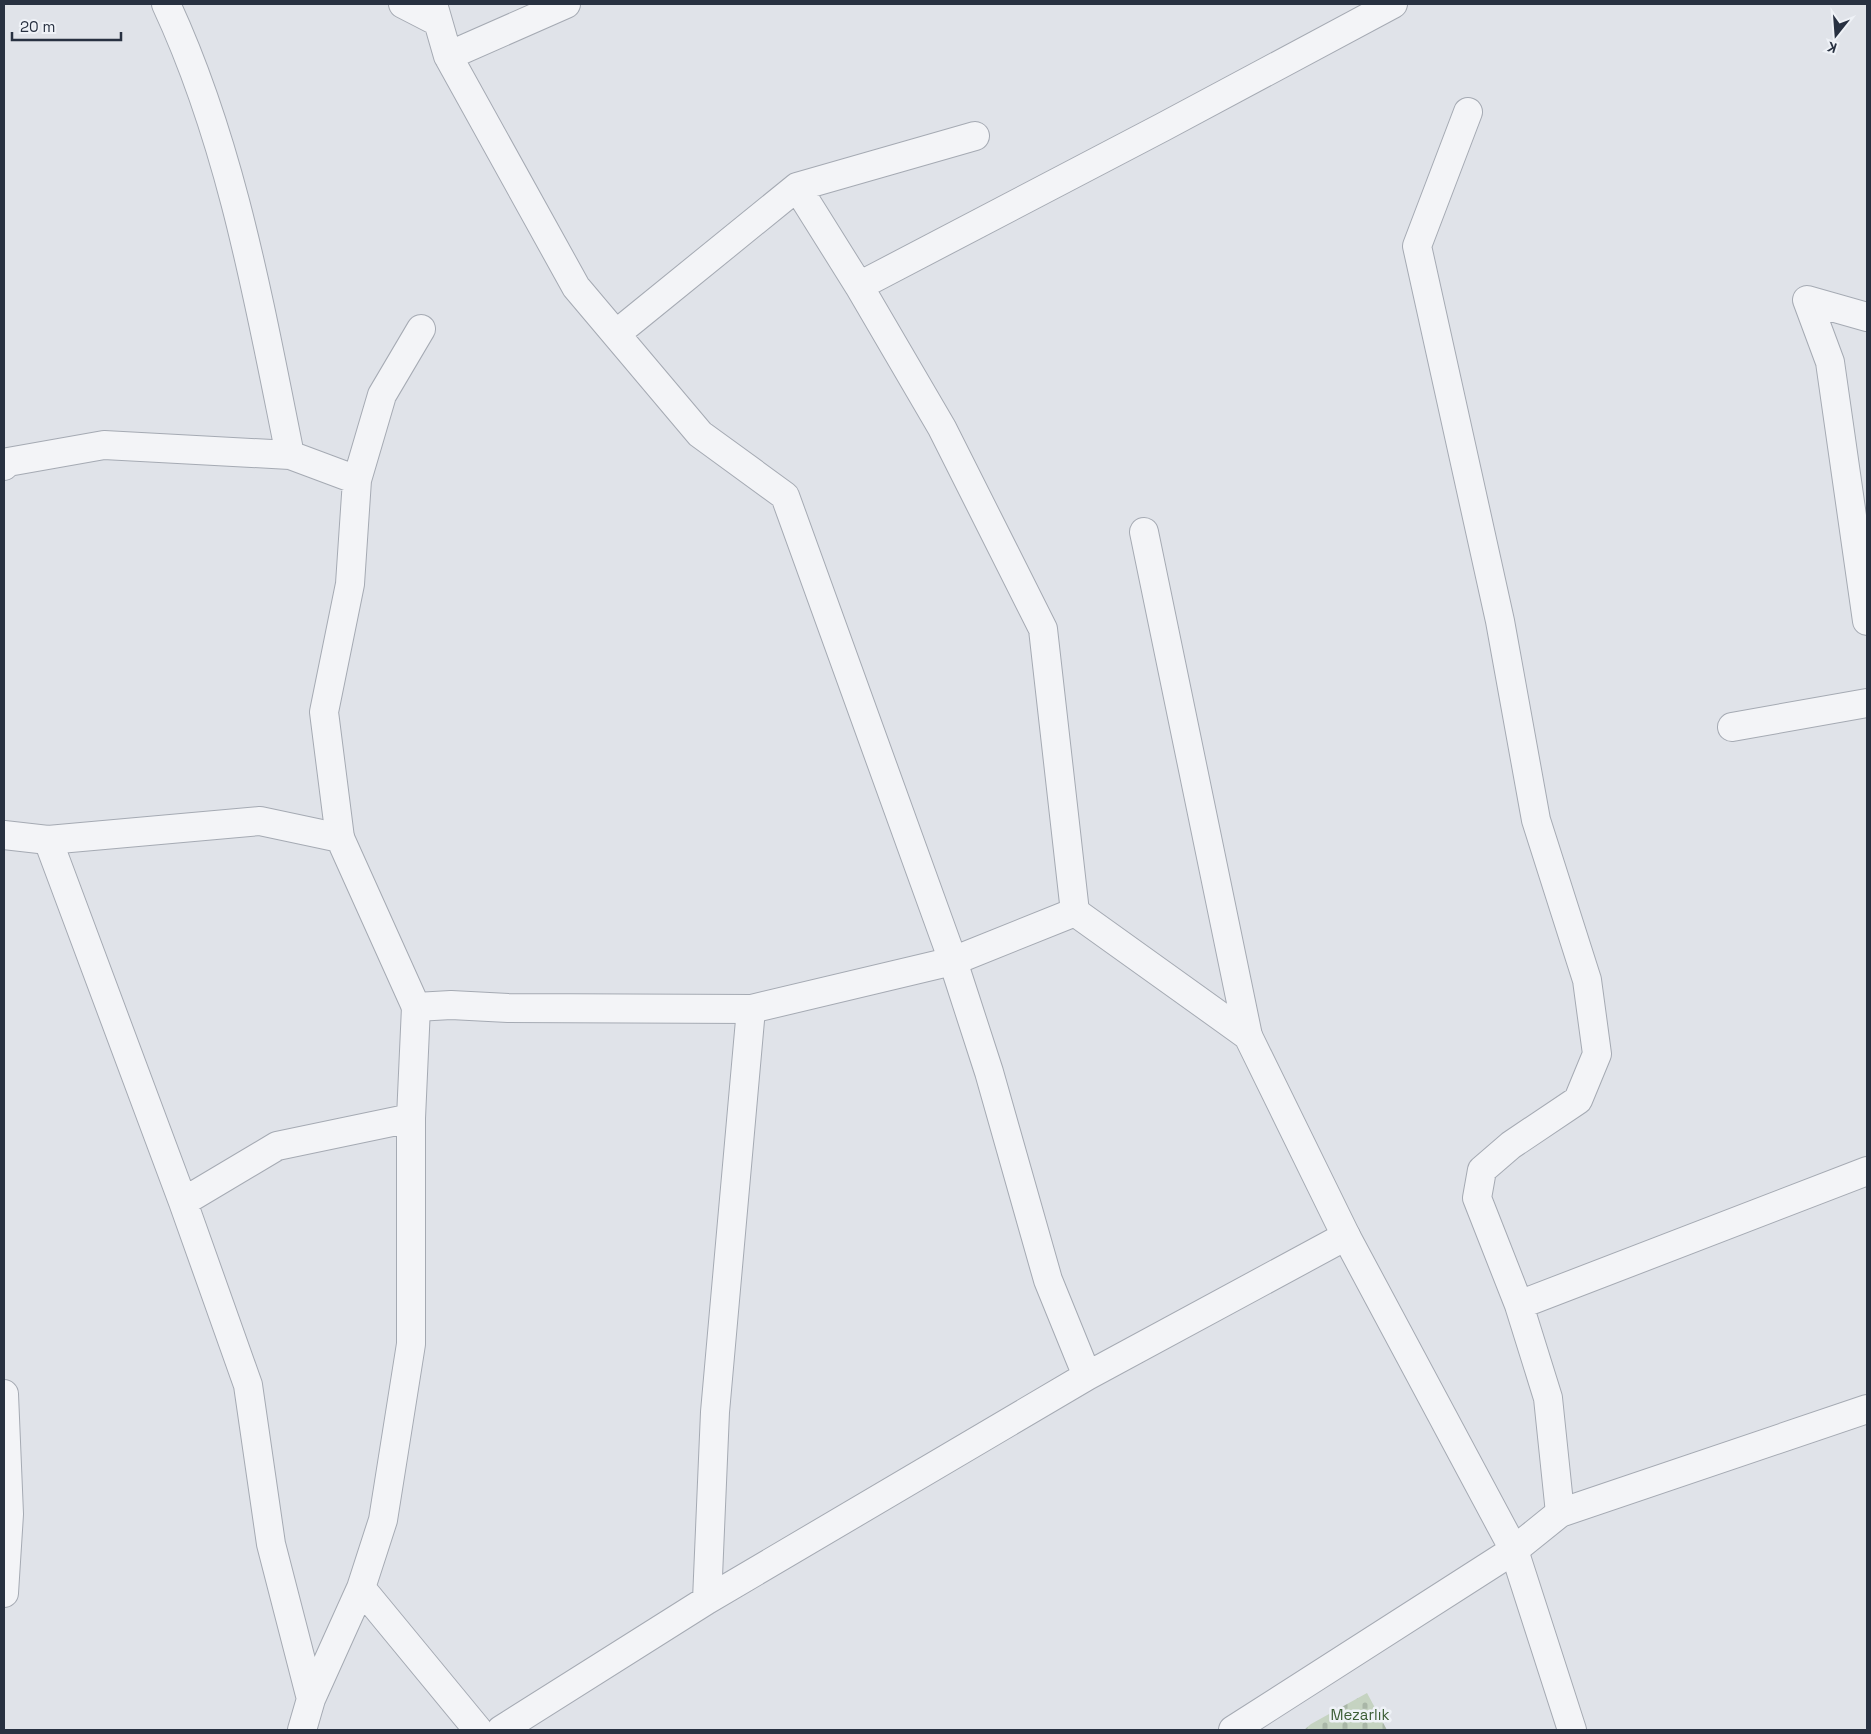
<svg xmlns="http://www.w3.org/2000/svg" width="1871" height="1734" viewBox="0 0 1871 1734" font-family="'Space Grotesk',sans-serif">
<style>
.cemetery{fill:url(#cemetery-stones)}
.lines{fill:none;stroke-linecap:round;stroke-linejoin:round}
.minor-casing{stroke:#a5aab3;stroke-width:30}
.tertiary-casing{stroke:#a5aab3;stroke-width:30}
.minor{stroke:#f3f4f7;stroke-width:28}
.tertiary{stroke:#f3f4f7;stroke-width:28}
.labels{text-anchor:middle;stroke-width:5;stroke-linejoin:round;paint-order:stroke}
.park-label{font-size:15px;fill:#3c5d35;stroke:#eff2f7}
</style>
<defs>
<pattern id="cemetery-stones" width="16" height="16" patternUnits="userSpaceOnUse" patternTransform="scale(1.25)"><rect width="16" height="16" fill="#c5d3c1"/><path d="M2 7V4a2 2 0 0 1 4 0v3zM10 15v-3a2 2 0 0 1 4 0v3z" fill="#a9b6a7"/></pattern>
</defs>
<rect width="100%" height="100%" fill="#e0e3e9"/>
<!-- cemetery -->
<path class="cemetery" d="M 1367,1693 L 1387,1730 L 1304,1730 L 1311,1724 Z"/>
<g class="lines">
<defs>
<path id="minor" d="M 166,4 C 232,146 259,302 290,455 L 357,480 L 350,584 L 324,712 L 340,838
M 403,4 L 438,22
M 433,4 L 448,56 L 576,287 L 700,434 L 785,496 L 953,961 L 989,1072 L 1048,1280 L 1087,1376 L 1346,1236
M 448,56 L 566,4
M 1468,112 L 1417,246 L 1500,621 L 1536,820 L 1587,980 L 1597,1054 L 1578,1100 L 1511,1145 L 1482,1170 L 1477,1198 L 1519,1305
M 797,187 L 859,286 L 942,428 L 1043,629 L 1075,912
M 859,286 L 1163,127 L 1393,4
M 1867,317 L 1807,300 L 1830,362 L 1867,621
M 616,334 L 797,187 L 975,136
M 4,466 L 8,462 L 104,445 L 290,455
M 357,480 L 382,395 L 421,329
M 1144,532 L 1248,1036
M 1732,727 L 1867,703
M 48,840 L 183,1202 L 248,1385 L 271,1544 L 311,1699
M 183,1202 L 277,1146 L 411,1118
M 4,1394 L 9,1514 L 4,1593
M 1560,1513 L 1548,1398 L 1519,1305 L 1867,1171
M 1514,1550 L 1572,1730
M 361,1588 L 383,1520 L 411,1344 L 411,1118 L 416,1007
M 707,1600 L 1087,1376
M 302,1730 L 311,1699 L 361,1588 L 478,1730
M 501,1730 L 707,1600 L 715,1412 L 751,1009"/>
<path id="tertiary" d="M 4,835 L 48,840 L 260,821 L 340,838 L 416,1007 L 451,1005 L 508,1008 L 751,1009 L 953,961 L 1075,912 L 1248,1036 L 1346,1236 L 1514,1550
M 1233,1730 L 1514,1550 L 1560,1513 L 1867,1409"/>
</defs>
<!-- minor casing -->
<use href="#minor" class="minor-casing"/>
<!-- tertiary casing -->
<use href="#tertiary" class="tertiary-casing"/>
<!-- minor -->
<use href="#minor" class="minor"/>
<!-- tertiary -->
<use href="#tertiary" class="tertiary"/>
</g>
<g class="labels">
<!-- park labels -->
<g class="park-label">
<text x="1360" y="1720">Mezarlık</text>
</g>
</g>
<!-- border -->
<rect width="1871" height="1734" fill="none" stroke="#283141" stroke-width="10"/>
<!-- north arrow -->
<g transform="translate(1836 35) rotate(197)" stroke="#eff2f7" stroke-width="4" paint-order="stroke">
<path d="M0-4L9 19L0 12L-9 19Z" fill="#283141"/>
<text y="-8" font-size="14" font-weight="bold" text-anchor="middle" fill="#283141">K</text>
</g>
<!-- scale -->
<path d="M12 32v8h109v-8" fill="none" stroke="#283141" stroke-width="2.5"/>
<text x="20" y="32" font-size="15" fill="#283141" stroke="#eff2f7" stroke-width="4" paint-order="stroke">20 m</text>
</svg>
